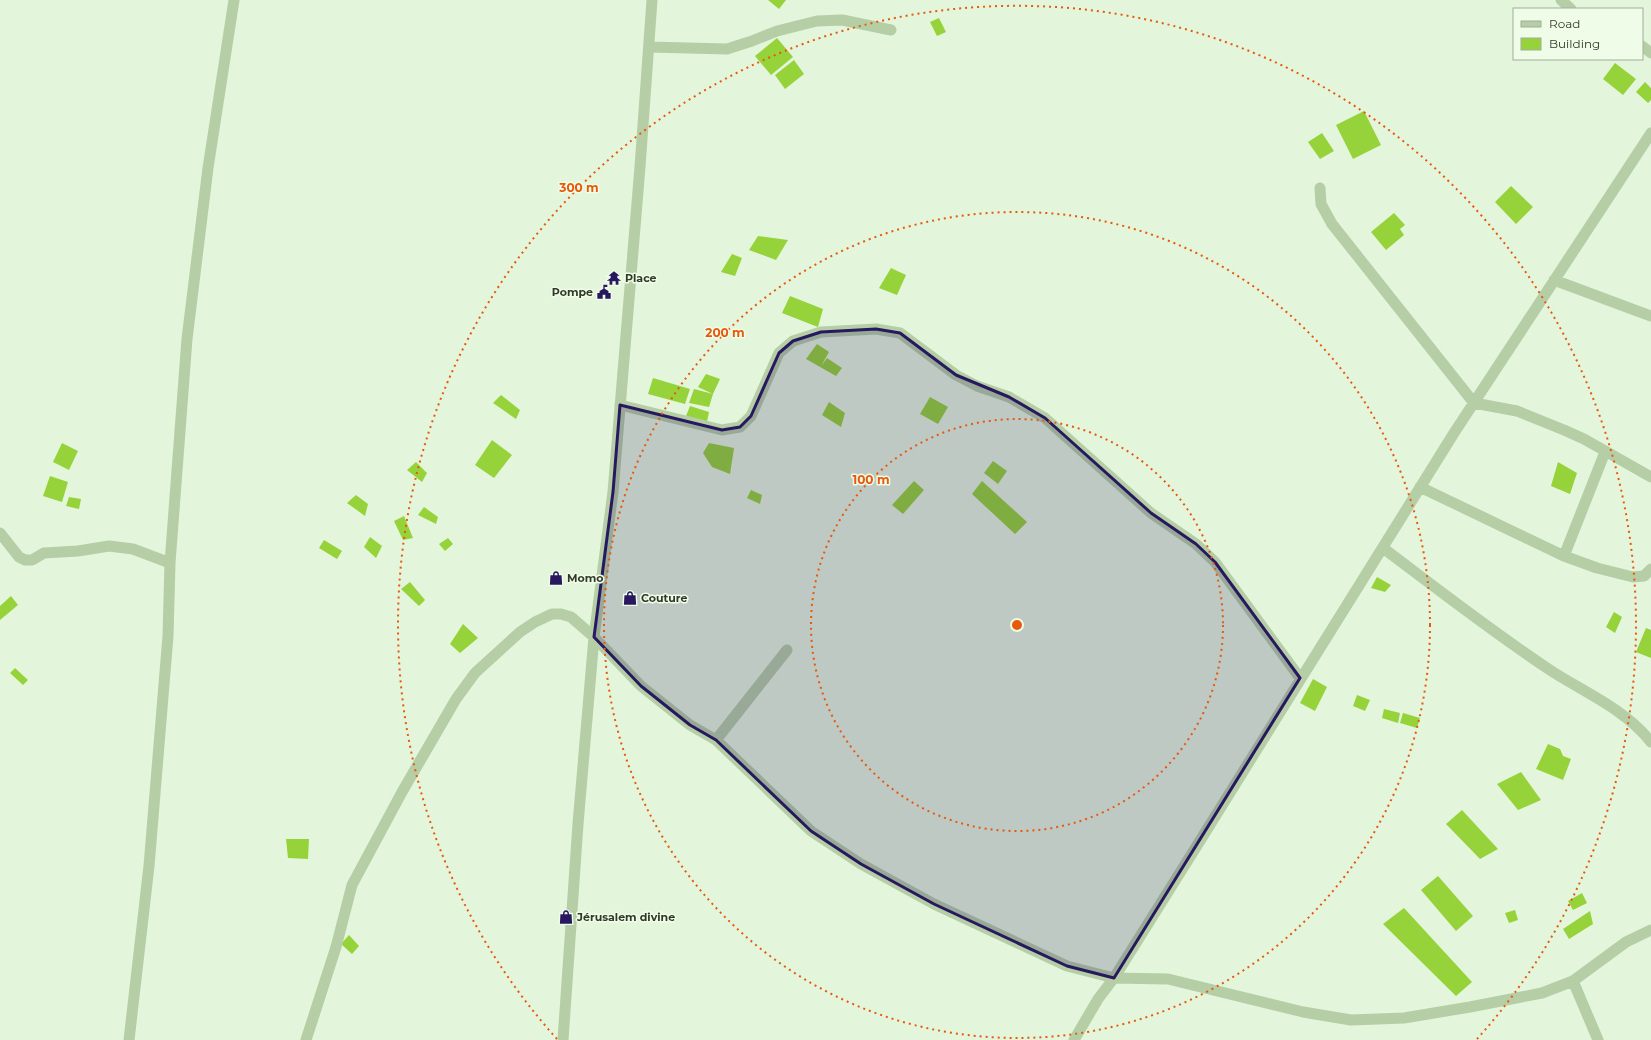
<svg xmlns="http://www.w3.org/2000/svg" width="1651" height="1040" viewBox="0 0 1651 1040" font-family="Montserrat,sans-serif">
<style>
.building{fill:#96d33a}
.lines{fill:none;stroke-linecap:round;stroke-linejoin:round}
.street{stroke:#b5cea5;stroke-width:11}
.marked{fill:#28185f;fill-opacity:0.2;stroke:#28185f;stroke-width:3;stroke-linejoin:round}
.ring{fill:none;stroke:#e8590c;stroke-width:2;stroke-dasharray:2 4}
.labels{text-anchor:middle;stroke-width:3;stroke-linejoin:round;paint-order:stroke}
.poi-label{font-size:11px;font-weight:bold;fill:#313927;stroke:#eefce8;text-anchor:start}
.centre{fill:#e8590c;stroke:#eefce8;stroke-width:2}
.ring-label{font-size:12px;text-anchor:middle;font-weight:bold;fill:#e8590c;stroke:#eefce8;stroke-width:3;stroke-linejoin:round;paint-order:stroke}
</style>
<rect width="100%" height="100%" fill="#e3f5db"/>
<!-- building -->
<path class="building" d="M 768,0 L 786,0 L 779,9 Z
M 939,18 L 946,32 L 937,36 L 930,22 Z
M 777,38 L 793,57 L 771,75 L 755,56 Z
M 794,60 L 804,74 L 785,89 L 775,75 Z
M 1615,63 L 1636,79 L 1623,95 L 1603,79 Z
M 1645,82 L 1651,88 L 1651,100 L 1648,103 L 1636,92 Z
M 1364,111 L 1381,145 L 1353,159 L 1336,125 Z
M 1322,133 L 1334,151 L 1320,159 L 1308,142 Z
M 1511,186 L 1533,207 L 1516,224 L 1495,202 Z
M 1394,213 L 1405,225 L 1400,229 L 1404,235 L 1386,250 L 1371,232 Z
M 758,236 L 788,240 L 776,260 L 749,250 Z
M 732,254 L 742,258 L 735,276 L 721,272 Z
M 891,268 L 906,275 L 897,295 L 879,288 Z
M 790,296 L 823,309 L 818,327 L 782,313 Z
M 817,344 L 829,352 L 821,366 L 827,358 L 842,368 L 836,376 L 806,359 Z
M 706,374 L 720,379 L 713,394 L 698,387 Z
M 653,378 L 690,389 L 685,404 L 648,394 Z
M 694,389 L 713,394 L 709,407 L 689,403 Z
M 501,395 L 520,410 L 516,419 L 493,403 Z
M 930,397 L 948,407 L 938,424 L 920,414 Z
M 829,402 L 845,413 L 841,427 L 822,415 Z
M 690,406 L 709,412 L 707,422 L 686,416 Z
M 492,440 L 512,455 L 494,478 L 475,465 Z
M 62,443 L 78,451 L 69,470 L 53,462 Z
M 709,443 L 734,448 L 730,474 L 712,467 L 703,453 Z
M 993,461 L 1007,471 L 998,484 L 984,473 Z
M 416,462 L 427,473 L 422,482 L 407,470 Z
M 1558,462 L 1577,473 L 1570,494 L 1551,486 Z
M 50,476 L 68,482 L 62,502 L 43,496 Z
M 914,481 L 924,490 L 903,514 L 892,505 Z
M 982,481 L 1027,522 L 1015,534 L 972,494 Z
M 751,490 L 762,495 L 760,504 L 747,498 Z
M 356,495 L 368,504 L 365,516 L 347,503 Z
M 69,497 L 81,499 L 79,509 L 66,506 Z
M 424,507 L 438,517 L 436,524 L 418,515 Z
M 404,516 L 413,538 L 403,540 L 394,521 Z
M 370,537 L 382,546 L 376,558 L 364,547 Z
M 448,538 L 453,544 L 445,551 L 439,544 Z
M 324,540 L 342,551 L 337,559 L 319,548 Z
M 1377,577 L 1391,585 L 1385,592 L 1371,588 Z
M 410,582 L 425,600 L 419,606 L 401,589 Z
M 11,596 L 18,605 L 0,620 L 0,606 Z
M 1614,612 L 1622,617 L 1615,633 L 1606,627 Z
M 463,624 L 478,638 L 460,653 L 450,644 Z
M 1646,628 L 1651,630 L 1651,658 L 1636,652 Z
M 15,668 L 28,680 L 23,685 L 10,673 Z
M 1313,679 L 1327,687 L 1315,711 L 1300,703 Z
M 1357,695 L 1370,700 L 1365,711 L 1353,706 Z
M 1384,709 L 1400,713 L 1398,723 L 1382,718 Z
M 1403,713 L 1420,718 L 1417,728 L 1400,723 Z
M 1548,744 L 1560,749 L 1563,756 L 1571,759 L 1563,780 L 1536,769 Z
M 1521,772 L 1541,800 L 1518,810 L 1497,784 Z
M 1462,810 L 1498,849 L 1480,859 L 1446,824 Z
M 286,839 L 309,839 L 308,859 L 288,858 Z
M 1438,876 L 1473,916 L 1456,931 L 1421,890 Z
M 1582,893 L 1587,903 L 1573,910 L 1568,901 Z
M 1404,908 L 1472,982 L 1456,996 L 1383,924 Z
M 1515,910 L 1518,920 L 1509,923 L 1505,913 Z
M 1590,911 L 1593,924 L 1569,939 L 1563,929 Z
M 349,935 L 359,946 L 352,954 L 341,944 Z"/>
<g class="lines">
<!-- street -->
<path class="street" d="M 1561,0 L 1571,9
M 1642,46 L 1651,53
M 649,47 L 727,49 L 752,41 L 777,31 L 817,21 L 842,20 L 891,30
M 1320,188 L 1321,204 L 1332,224 L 1474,403 L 1517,411 L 1564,430 L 1584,439 L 1651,477
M 1554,280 L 1651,316
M 620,405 L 722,430 L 740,427 L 751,416 L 779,353 L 793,341 L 821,332 L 876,329 L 900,333 L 956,375 L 977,386 L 1009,397 L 1045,418 L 1151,513 L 1196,544 L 1215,562 L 1300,678
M 1420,487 L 1564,556 L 1597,568 L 1633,577 L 1644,576 L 1651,569
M 0,533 L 19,557 L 25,560 L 32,560 L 44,553 L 78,551 L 109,546 L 133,549 L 170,563
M 1383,548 C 1439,590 1494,633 1553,672 C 1586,693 1626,710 1651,742
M 1564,556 L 1605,452
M 716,740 L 811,831 L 861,864 L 934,904 L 1067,966 L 1114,978 L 1168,979 L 1303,1012 L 1351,1020 L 1404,1018 L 1470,1007 L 1542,993 L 1573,981 L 1626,942 L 1651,930
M 1573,981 L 1598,1040
M 129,1040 L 149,866 L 168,636 L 170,563 L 187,339 L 208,168 L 234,0
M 306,1040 L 336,947 L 352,885 L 402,792 L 456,699 L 475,673 L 520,632 L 535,622 L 552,614 L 561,614 L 571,617 L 594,637 L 641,686 L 690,725 L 716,740 L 787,650
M 563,1040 L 578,824 L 594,637 L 613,492 L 640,167 L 652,0
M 1074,1040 L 1098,999 L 1114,978 L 1198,844 L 1454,433 L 1651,133"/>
</g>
<!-- marked area -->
<path class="marked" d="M 876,329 L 900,333 L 956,375 L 1009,397 L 1045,418 L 1151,513 L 1196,544 L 1215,562 L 1300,678 L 1114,978 L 1067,966 L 934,904 L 861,864 L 811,831 L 716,740 L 690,725 L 641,686 L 594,637 L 613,492 L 620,405 L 722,430 L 740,427 L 751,416 L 779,353 L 793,341 L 821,332 Z"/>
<!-- distance rings -->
<g class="ring">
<circle cx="1017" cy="625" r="206"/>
<circle cx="1017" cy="625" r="413"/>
<path d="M557 1039A619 619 0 1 1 1477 1039"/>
</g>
<!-- icons -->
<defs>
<symbol id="temple-bare" viewBox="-9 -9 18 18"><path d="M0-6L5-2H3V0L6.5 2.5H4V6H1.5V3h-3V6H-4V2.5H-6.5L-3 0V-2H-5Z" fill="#28185f" stroke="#eefce8" stroke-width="2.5" paint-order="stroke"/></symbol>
<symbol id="civic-bare" viewBox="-9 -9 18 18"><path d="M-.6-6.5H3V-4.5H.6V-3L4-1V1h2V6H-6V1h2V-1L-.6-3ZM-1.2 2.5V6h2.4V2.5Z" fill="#28185f" stroke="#eefce8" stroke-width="2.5" paint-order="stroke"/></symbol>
<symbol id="shop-bare" viewBox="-9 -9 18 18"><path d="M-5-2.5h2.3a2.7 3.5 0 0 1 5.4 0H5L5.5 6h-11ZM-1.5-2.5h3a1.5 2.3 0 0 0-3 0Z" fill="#28185f" stroke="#eefce8" stroke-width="2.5" paint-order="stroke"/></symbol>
</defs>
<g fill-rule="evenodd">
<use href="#temple-bare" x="604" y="268" width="20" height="20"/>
<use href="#civic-bare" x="594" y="282" width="20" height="20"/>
<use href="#shop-bare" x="546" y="568" width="20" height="20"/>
<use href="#shop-bare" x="620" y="588" width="20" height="20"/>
<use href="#shop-bare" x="556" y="907" width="20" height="20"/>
</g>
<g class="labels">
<!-- poi labels -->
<g class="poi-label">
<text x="625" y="282">Place</text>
<text x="593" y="296" text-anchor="end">Pompe</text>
<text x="567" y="582">Momo</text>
<text x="641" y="602">Couture</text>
<text x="577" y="921">Jérusalem divine</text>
</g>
</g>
<circle cx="1017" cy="625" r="6" class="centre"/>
<g class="ring-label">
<text x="579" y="192">300 m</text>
<text x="725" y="337">200 m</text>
<text x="871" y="484">100 m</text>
</g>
<!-- legend -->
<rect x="1513" y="8" width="130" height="52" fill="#eefce8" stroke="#a2ae9b"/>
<rect x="1521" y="21" width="20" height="6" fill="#b5cea5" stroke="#a2ae9b"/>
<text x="1549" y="28" font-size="12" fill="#313927">Road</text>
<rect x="1521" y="38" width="20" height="12" fill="#96d33a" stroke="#a2ae9b"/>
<text x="1549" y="48" font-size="12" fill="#313927">Building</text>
</svg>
